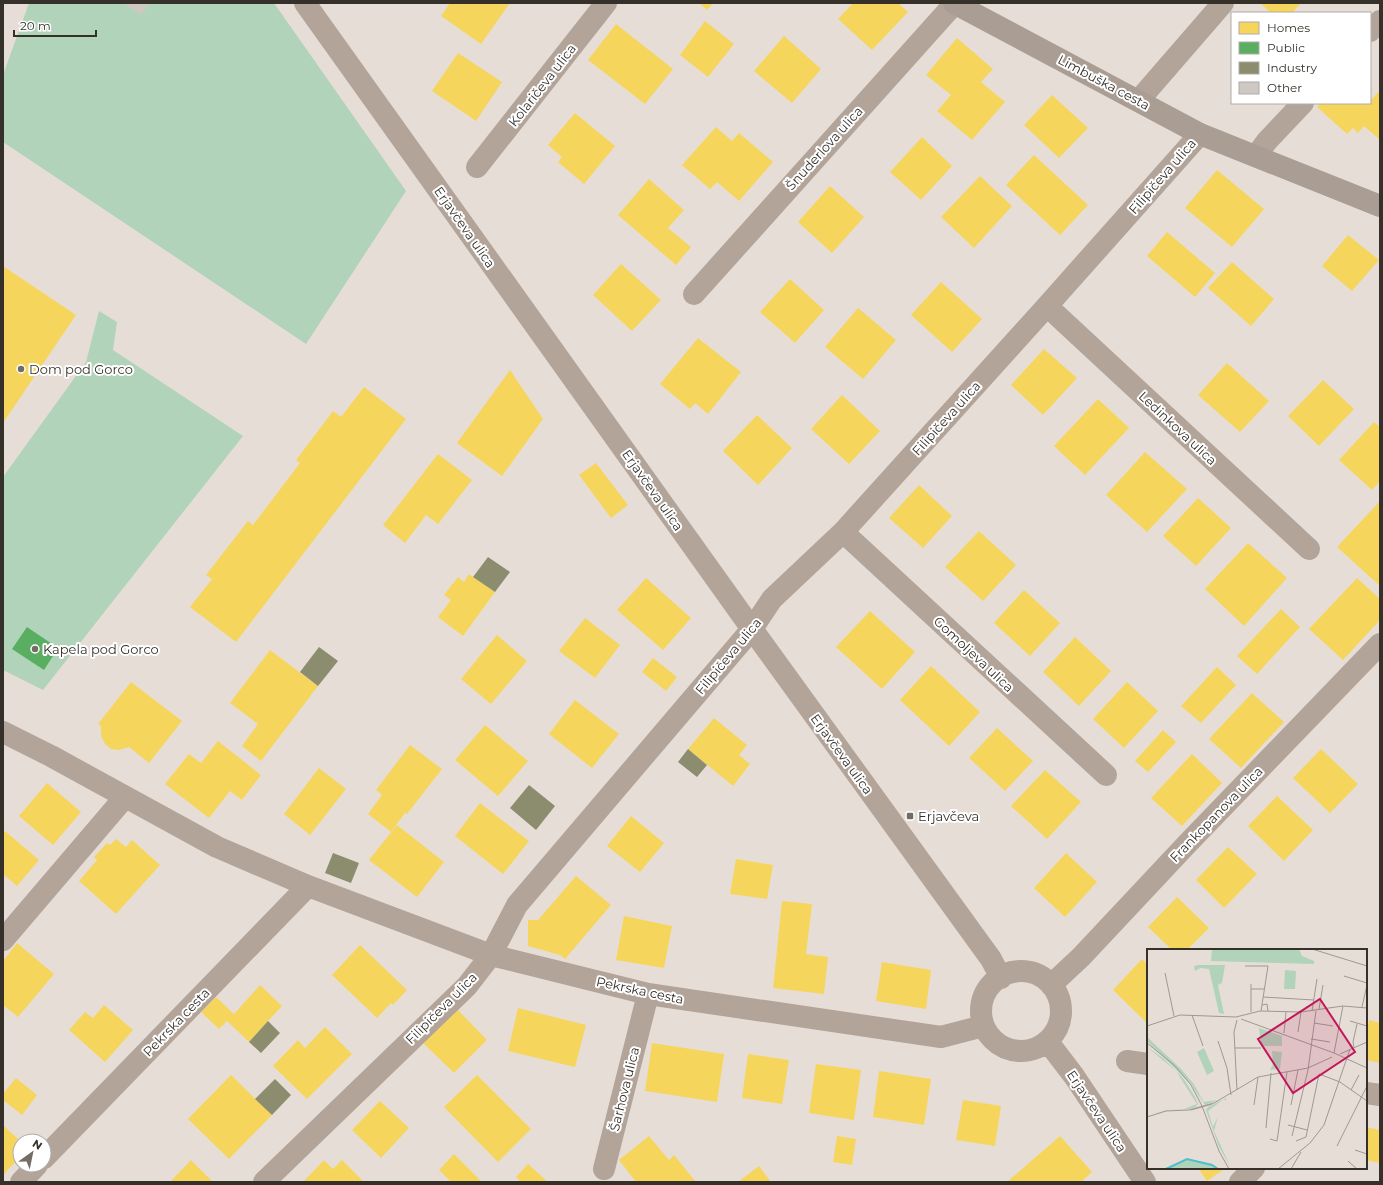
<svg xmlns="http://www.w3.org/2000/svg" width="1383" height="1185" viewBox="0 0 1383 1185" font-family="Montserrat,sans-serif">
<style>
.green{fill:#b1d3b9}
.homes{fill:#f6d55c}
.public{fill:#5aae61}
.industry{fill:#8c8c6e}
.building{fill:#cdc8c1}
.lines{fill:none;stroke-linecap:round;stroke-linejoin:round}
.minor{stroke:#b3a49a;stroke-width:22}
.major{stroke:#aa9d93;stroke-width:22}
.poi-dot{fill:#736d66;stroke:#fff;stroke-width:1.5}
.labels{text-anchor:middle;stroke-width:4;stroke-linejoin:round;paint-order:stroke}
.street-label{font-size:13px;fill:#35302a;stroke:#fff}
.poi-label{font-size:13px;fill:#35302a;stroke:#fff;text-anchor:start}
.inset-river{fill:none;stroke:#4cc1cd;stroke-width:2}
.inset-road{fill:none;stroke:#9f9891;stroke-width:1}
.view{fill:#c2185b;fill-opacity:0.15;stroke:#c2185b;stroke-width:2}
.inset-edge{fill:none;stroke:#35302a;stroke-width:2}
</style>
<rect width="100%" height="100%" fill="#e6ded6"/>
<!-- green -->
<path class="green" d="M 29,3 L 274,3 L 406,191 L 306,344 L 3,142 L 3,75 Z
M 99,311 L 117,322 L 113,350 L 243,436 L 43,690 L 3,670 L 3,477 L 86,362 Z"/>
<!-- homes -->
<path class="homes" d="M 450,3 L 510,3 L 481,44 L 441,16 Z
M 699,3 L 713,3 L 707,10 Z
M 853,3 L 898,3 L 908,12 L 872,50 L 838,19 Z
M 1260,3 L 1301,3 L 1292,13 L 1271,13 Z
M 705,21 L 734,44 L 708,77 L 680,55 Z
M 616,24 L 673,69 L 645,104 L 588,60 Z
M 784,36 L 821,69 L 792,103 L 754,71 Z
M 957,38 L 993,69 L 981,82 L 1005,102 L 972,140 L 937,111 L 951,95 L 926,75 Z
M 458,53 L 502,82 L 476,121 L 432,91 Z
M 1379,91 L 1380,140 L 1364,126 L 1358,133 L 1353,128 L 1347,134 L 1317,107 L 1321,103 L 1370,103 L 1370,97 L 1372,99 Z
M 1052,95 L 1088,128 L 1059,158 L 1024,125 Z
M 575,113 L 615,146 L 584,184 L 558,162 L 562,157 L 548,145 Z
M 716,127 L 732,141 L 739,133 L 773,162 L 739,201 L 717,182 L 710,189 L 682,165 Z
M 922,137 L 952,166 L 921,200 L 890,172 Z
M 1034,155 L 1088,205 L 1060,235 L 1006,185 Z
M 1217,170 L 1264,209 L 1232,247 L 1185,208 Z
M 980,176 L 1012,206 L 974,248 L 941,217 Z
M 649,179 L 684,210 L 668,228 L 691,247 L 676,265 L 618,215 Z
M 830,186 L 864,217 L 832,253 L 798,222 Z
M 1167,232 L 1215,273 L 1195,297 L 1147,256 Z
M 1348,235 L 1379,260 L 1352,291 L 1322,266 Z
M 1232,262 L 1274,299 L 1251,326 L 1208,288 Z
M 621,264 L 661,300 L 632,331 L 593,295 Z
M 3,266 L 76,315 L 3,423 Z
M 790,279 L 824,310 L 795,343 L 760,312 Z
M 941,282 L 982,319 L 952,352 L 911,315 Z
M 858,308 L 896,340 L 863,379 L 825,347 Z
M 698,338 L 741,372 L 708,414 L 695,403 L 690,409 L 660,384 Z
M 1044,349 L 1077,378 L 1043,415 L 1011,385 Z
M 1227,363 L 1269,401 L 1240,432 L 1198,395 Z
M 510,370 L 543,419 L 502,476 L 457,443 Z
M 1323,380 L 1354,409 L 1319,446 L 1288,416 Z
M 364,387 L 406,419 L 236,642 L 190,607 L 212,579 L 206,575 L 248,521 L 253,525 L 300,463 L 296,460 L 333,411 L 341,417 Z
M 842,395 L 880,431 L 849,464 L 811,429 Z
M 1098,399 L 1129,428 L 1085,475 L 1054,446 Z
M 757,415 L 792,448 L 758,485 L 723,451 Z
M 1374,422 L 1380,427 L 1380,481 L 1372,490 L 1339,460 Z
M 1145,452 L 1187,489 L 1147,532 L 1106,495 Z
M 438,454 L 472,480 L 438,524 L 426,515 L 405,543 L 383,525 Z
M 596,463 L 628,505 L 611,518 L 579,475 Z
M 919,485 L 952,516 L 923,548 L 889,518 Z
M 1198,498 L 1231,528 L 1196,566 L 1163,536 Z
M 1380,501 L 1380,586 L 1337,547 Z
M 979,531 L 1016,565 L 983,601 L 945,567 Z
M 1248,543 L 1287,578 L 1244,626 L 1205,589 Z
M 469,574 L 495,592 L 463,636 L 438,617 L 451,600 L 444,595 L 458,577 L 464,582 Z
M 646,578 L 691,618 L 663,650 L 617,610 Z
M 1357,578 L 1380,599 L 1380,620 L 1343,660 L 1309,629 Z
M 1024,590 L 1060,623 L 1030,656 L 994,623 Z
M 1281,609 L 1300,627 L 1257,674 L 1237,656 Z
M 870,611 L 915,652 L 882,689 L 836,647 Z
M 585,618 L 620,645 L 595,678 L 559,651 Z
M 497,635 L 527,661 L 491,704 L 461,679 Z
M 1075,637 L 1111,671 L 1079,706 L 1043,672 Z
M 270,650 L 318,686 L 261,761 L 242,746 L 258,724 L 230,703 Z
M 653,658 L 677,677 L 666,691 L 642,672 Z
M 931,666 L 980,712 L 949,746 L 900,700 Z
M 1217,667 L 1236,685 L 1201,723 L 1181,706 Z
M 131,682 L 182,721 L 149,763 L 129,747 L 119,750 L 111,749 L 105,744 L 101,736 L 101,726 L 98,724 Z
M 1127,682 L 1158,711 L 1124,748 L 1093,719 Z
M 1252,693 L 1284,722 L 1241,768 L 1209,739 Z
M 575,700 L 619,734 L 592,768 L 549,734 Z
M 714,718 L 747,745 L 739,755 L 750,764 L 733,786 L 688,749 Z
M 485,725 L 528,761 L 498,796 L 455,760 Z
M 997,728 L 1033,761 L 1005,791 L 969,758 Z
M 1163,730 L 1176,742 L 1148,772 L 1135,761 Z
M 218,741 L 261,775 L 242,800 L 230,791 L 209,818 L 165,784 L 189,754 L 201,763 Z
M 410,745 L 442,769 L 407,814 L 405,813 L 391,832 L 368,814 L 382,795 L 376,790 Z
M 1321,749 L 1358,784 L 1330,813 L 1293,778 Z
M 1192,754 L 1222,783 L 1182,826 L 1151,798 Z
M 319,768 L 346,789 L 310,835 L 284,814 Z
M 1045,770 L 1081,802 L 1047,839 L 1011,806 Z
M 47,783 L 81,812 L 53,845 L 19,816 Z
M 1277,796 L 1313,830 L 1284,861 L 1248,826 Z
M 480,803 L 529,841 L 503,874 L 455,836 Z
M 631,816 L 664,843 L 640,872 L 607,846 Z
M 397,825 L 444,862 L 417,897 L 369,860 Z
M 5,831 L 39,860 L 17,886 L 3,874 L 3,833 Z
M 116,839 L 126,847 L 132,840 L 160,865 L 116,914 L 79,881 L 97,860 L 94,857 L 107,843 L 110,845 Z
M 1228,847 L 1257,874 L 1224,908 L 1196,880 Z
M 1066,853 L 1097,882 L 1065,917 L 1034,888 Z
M 736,859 L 773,865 L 767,899 L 730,894 Z
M 576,876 L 611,905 L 565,959 L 560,955 L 528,946 L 528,920 L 538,920 Z
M 1177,897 L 1209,928 L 1187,950 L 1172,950 L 1148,927 Z
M 782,901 L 812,904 L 806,954 L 828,957 L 824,994 L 773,988 Z
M 624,916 L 672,926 L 664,968 L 616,960 Z
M 17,943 L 54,974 L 18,1017 L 3,1005 L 3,961 Z
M 360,945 L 407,990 L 393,1005 L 391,1003 L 377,1018 L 332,975 Z
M 1142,959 L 1148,965 L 1148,1024 L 1113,990 Z
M 882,962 L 931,970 L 926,1009 L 876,1001 Z
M 260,985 L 282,1006 L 249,1042 L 227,1021 L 219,1029 L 201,1012 L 216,997 L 234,1014 Z
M 104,1005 L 133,1030 L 105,1062 L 69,1030 L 85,1012 L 93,1018 Z
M 518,1008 L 586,1025 L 575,1067 L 508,1051 Z
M 457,1009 L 487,1040 L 454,1073 L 423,1043 Z
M 1369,1020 L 1380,1023 L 1380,1063 L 1366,1060 L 1366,1038 Z
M 325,1027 L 352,1054 L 307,1099 L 273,1066 L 298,1040 L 305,1048 Z
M 652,1043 L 724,1054 L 717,1102 L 645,1091 Z
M 748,1054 L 789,1060 L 782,1104 L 742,1098 Z
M 816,1064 L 861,1070 L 854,1120 L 809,1113 Z
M 879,1071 L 931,1079 L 924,1125 L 873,1117 Z
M 231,1075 L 272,1115 L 229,1159 L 188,1119 Z
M 477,1075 L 531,1129 L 498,1162 L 444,1107 Z
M 16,1078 L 37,1095 L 22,1115 L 3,1100 L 3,1094 Z
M 963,1100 L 1001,1106 L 995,1146 L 956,1140 Z
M 380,1101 L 409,1128 L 381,1158 L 352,1130 Z
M 3,1125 L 20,1141 L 20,1157 L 3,1175 Z
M 1366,1127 L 1380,1130 L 1380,1163 L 1366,1160 Z
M 649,1136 L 669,1160 L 674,1155 L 696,1182 L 636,1182 L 619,1160 Z
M 837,1136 L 856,1139 L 852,1165 L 833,1162 Z
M 1060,1136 L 1092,1172 L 1081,1182 L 1007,1182 Z
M 454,1154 L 482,1182 L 451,1182 L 439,1170 Z
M 191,1160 L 213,1182 L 170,1182 Z
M 324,1160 L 333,1169 L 342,1160 L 364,1182 L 303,1182 Z
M 528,1164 L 548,1182 L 521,1182 L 516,1177 Z
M 759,1166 L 771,1182 L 738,1182 Z
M 1198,1168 L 1226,1168 L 1207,1181 Z"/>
<!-- public -->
<path class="public" d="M 27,627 L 58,648 L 44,670 L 12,649 Z"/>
<!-- industry -->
<path class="industry" d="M 488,557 L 510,572 L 495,592 L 473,577 Z
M 319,647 L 338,661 L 318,686 L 300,672 Z
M 688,749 L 707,765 L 697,777 L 678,762 Z
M 529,785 L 555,806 L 536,830 L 510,808 Z
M 333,853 L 359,863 L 351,883 L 325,873 Z
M 268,1021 L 280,1033 L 261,1053 L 249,1042 Z
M 275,1079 L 291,1095 L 272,1115 L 255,1099 Z"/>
<!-- building -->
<path class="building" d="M 122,3 L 149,3 L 141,15 Z"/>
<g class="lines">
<!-- minor -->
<path class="minor" d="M 305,3 L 752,629 L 991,959 L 1001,978
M 1370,31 L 1380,21
M 1139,100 L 1223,3
M 1256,156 L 1267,141 L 1303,103
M 477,167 L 606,3
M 694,294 L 955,3
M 1047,306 L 1309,549
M 843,532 L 1106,775
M 3,732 L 51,756 L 217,847 L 308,886 L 491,955 L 648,994 L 941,1037 L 983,1026
M 3,940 L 125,797
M981 1011a40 40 0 1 1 80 0a40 40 0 1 1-80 0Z
M 1051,985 L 1081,957 L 1187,844 L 1380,644
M 1048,1042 L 1074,1076 L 1145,1182
M 1127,1061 L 1148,1064
M 1366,1093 L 1380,1095
M 44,1158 L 308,886
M 604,1169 L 648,994
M 21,1182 L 37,1165
M 264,1182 L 467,986 L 491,955 L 517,905 L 752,629 L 772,599 L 843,532 L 1047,306 L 1200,134
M 1240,1182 L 1254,1168"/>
<!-- major -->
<path class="major" d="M 954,3 L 1200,134 L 1380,206"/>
</g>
<!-- markers -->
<g class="poi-dot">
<circle cx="21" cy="369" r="4"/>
<circle cx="35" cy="649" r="4"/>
<rect x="906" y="812" width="8" height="8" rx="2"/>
</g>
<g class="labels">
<!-- street labels -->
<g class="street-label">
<text transform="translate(1104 82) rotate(28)" y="5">Limbuška cesta</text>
<text transform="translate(542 85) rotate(-52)" y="5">Kolaričeva ulica</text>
<text transform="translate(824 148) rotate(-48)" y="5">Šnuderlova ulica</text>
<text transform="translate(1162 176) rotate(-49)" y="5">Filipičeva ulica</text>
<text transform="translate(465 227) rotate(55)" y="5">Erjavčeva ulica</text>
<text transform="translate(946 418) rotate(-48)" y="5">Filipičeva ulica</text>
<text transform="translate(1178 428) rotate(43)" y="5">Ledinkova ulica</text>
<text transform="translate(653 490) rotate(55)" y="5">Erjavčeva ulica</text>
<text transform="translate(974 654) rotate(43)" y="5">Gomoljeva ulica</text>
<text transform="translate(728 656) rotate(-50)" y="5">Filipičeva ulica</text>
<text transform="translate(842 754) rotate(54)" y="5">Erjavčeva ulica</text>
<text transform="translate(1216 814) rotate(-46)" y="5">Frankopanova ulica</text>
<text transform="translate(640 990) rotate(12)" y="5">Pekrska cesta</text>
<text transform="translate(441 1008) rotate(-45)" y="5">Filipičeva ulica</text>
<text transform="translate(176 1022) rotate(-46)" y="5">Pekrska cesta</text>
<text transform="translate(624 1089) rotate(-76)" y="5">Šarhova ulica</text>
<text transform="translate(1097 1111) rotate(56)" y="5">Erjavčeva ulica</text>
</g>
<!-- poi labels -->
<g class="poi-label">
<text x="29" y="374">Dom pod Gorco</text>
<text x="43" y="654">Kapela pod Gorco</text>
<text x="918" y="821">Erjavčeva</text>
</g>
</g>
<!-- overview -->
<g transform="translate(1147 949)">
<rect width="220" height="220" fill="#e6ded6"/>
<path d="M 65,0 L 152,0 L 155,7 L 167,12 L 167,15 L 64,12 ZM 51,16 L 78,16 L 75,34 L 71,36 L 77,65 L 72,64 L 62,20 L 53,19 L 48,22 L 47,17 ZM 138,21 L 149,22 L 148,40 L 137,40 ZM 112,79 L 135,87 L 135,97 L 114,97 ZM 0,88 L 34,120 L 46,134 L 57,153 L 71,151 L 58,156 L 51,144 L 55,153 L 45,136 L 0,92 ZM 0,98 L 16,109 L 36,129 L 48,148 L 51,155 L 49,157 L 51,157 L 43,160 L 22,161 L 4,167 L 0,168 L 19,161 L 37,160 L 50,155 L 29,122 ZM 57,99 L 67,122 L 60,126 L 50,103 ZM 125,102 L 135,103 L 133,120 L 123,121 L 126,115 ZM 79,149 L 79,152 L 77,150 L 61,162 L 66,178 L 71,167 L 67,182 L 83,217 L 72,198 L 59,161 L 61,158 ZM 41,210 L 65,215 L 72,220 L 16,220 Z" fill="#b1d3b9"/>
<path class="inset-river" d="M 19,220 L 40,210 L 65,216 L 71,220"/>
<path class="inset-road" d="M 165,0 L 220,17M 98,17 L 121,17 L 114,62M 18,24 L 27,67M 197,27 L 220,34M 104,40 L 117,40M 116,48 L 167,51M 115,56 L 120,55 L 121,62M 215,58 L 220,36M 172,60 L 176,36M 165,62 L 170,30M 104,63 L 104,35M 45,66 L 56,97M 94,70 L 187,104 L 220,119M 90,71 L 87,83 L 90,141M 203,72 L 220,77M 167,74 L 186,77M 0,77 L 33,66 L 89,68 L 113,62 L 154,63 L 196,57 L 220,59M 151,83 L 154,63M 137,84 L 139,63M 164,90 L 183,93M 71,92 L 80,119 L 84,146M 0,94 L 27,116 L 44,136 L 55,157 L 72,202 L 82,220M 207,98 L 206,93 L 210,75M 88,99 L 114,99M 187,104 L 196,57M 193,105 L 220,93M 172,125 L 193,133 L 220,152M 204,141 L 212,126M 107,156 L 111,128M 144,156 L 151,121M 44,161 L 65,155M 0,168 L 19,162 L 42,161 L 67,154 L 111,128 L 161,119 L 185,108M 141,176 L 160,181M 119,179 L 124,124M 145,187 L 161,121 L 169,62M 123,190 L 130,192 L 140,123M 149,192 L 159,188 L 172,125M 190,197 L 220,137M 208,201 L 220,205M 201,212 L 210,220M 131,220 L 163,194 L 177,176 L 203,100M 144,220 L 154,203"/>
<path class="view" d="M 173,50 L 208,103 L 146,144 L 111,90 Z"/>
<rect width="220" height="220" class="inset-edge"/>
</g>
<!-- border -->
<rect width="1383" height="1185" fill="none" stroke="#35302a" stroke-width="8"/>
<!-- legend -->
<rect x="1231" y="12" width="140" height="92" fill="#ffffff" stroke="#aeacaa"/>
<rect x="1239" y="22" width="20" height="12" fill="#f6d55c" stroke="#aeacaa"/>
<text x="1267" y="32" font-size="12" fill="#35302a">Homes</text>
<rect x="1239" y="42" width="20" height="12" fill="#5aae61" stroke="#aeacaa"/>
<text x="1267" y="52" font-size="12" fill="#35302a">Public</text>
<rect x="1239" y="62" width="20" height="12" fill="#8c8c6e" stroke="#aeacaa"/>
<text x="1267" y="72" font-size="12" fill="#35302a">Industry</text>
<rect x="1239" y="82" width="20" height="12" fill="#cdc8c1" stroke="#aeacaa"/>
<text x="1267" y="92" font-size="12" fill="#35302a">Other</text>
<!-- north arrow -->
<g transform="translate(32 1153) rotate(33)"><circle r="19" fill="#ffffff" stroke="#aeacaa"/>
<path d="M0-3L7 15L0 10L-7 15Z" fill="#736d66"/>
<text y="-6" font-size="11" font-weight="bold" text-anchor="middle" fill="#35302a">N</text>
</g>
<!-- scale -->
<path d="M14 30v6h82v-6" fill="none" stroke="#35302a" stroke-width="2"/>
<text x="20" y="30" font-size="12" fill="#35302a" stroke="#ffffff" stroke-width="3" paint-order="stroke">20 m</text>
</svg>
